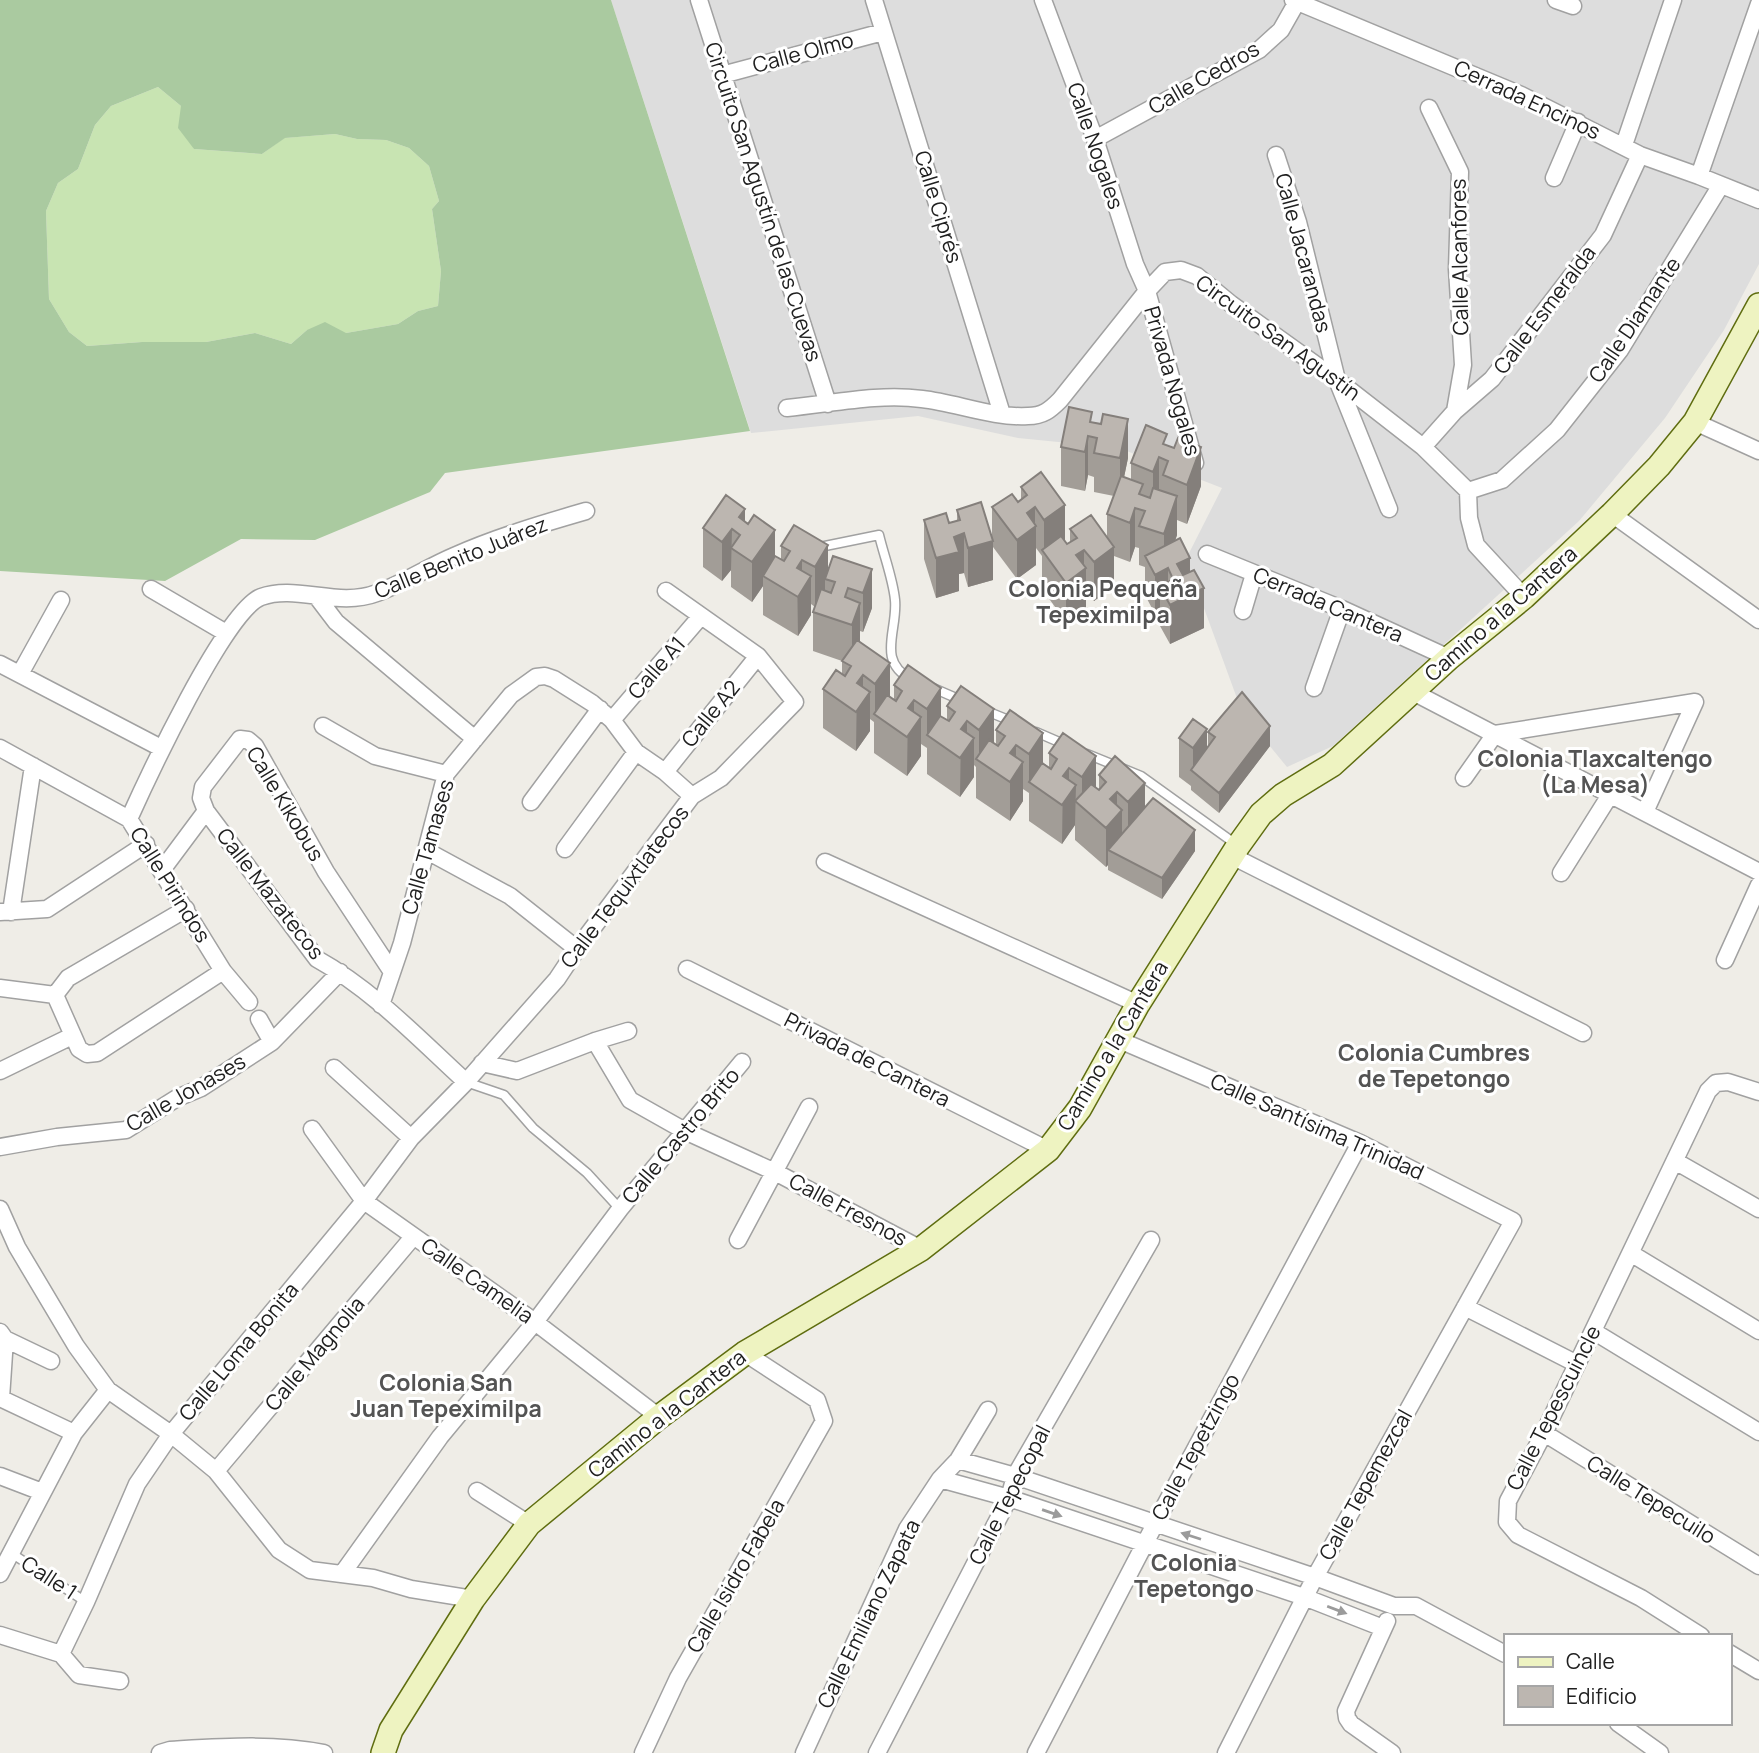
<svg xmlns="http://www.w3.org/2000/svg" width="1759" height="1753" viewBox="0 0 1759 1753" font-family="Manrope,sans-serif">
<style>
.residential{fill:#ddd}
.grass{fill:#c8e4b2}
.forest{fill:#aacaa0;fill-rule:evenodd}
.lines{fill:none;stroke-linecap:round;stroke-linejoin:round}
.lane-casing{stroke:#a1a1a1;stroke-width:11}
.street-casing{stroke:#a1a1a1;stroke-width:19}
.secondary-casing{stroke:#5f6d10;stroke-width:26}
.lane{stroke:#fff;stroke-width:8}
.street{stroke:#fff;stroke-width:16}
.secondary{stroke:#eef3c1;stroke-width:23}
.wall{fill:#a29d97}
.shaded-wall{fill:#847f7b}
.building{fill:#bcb6b0;stroke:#847f7b;stroke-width:2}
.oneway{fill:#9b9b9b}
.labels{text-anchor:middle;stroke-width:6;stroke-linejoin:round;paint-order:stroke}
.street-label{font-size:21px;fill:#202020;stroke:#fff}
.neighbourhood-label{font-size:23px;font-weight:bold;fill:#535353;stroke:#fff}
</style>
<rect width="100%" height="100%" fill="#efede7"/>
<!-- residential -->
<path class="residential" d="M 611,0 L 1759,0 L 1759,264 L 1724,330 L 1665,418 L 1579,521 L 1333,746 L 1287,767 L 1242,712 L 1186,559 L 1222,488 L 1119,448 L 1018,438 L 918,416 L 751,433 Z"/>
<!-- grass -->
<path class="grass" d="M 158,87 L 181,106 L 194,149 L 262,154 L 284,138 L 335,134 L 357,139 L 386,140 L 409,148 L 429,166 L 439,201 L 432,209 L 441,271 L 438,306 L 418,311 L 398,324 L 346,333 L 307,330 L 291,344 L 255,333 L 206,342 L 142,342 L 87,346 L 69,332 L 49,299 L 46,211 L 58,183 L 78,169 L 95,125 L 111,106 Z"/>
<!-- forest -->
<path class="forest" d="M 0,0 L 611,0 L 750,431 L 445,473 L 430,492 L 315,540 L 241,539 L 165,581 L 0,571 ZM 158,87 L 181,106 L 178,128 L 194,149 L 262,154 L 285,138 L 335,134 L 357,139 L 386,140 L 409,148 L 429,166 L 439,201 L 432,209 L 441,271 L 438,306 L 418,311 L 398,324 L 346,333 L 325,322 L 307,330 L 291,344 L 255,333 L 206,342 L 142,342 L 87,346 L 69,332 L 49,299 L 46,211 L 58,183 L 78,169 L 95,125 L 111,106 Z"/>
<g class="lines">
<defs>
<path id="lane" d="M 820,547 L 879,535 C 884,556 893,579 895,600 C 898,630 876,661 911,679
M 933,688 L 963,701
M 984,710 L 1011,721
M 1036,732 L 1066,745
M 1087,754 L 1141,776 L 1237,845
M 466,1082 L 504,1095 L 533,1128 L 587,1173 L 620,1209
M 11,1553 L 86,1602"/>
<path id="street" d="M 699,0 L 828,404
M 874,0 L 1002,414
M 1043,0 L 1095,139 L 1135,264 L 1147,291 L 1195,463
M 1293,0 L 1521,95 L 1640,155 L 1699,176 L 1759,200
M 1556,0 L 1573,6
M 722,75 L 883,32
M 1429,108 L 1460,172 L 1457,269 L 1463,365 L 1455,411
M 1095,139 L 1259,50 L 1281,30 L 1298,0
M 1624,145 L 1673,0
M 1276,155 L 1298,222 L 1337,380 L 1389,509
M 1699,176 L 1759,4
M 1554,178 L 1578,122
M 787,408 C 831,404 878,393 922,399 C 957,403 992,418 1028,416 C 1043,416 1050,410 1060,400 L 1147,291 L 1165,272 L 1181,270 L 1197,276 L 1231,304 L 1337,380 L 1423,447 L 1468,491 L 1469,518 L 1476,545 L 1524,597
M 1695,422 L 1759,451
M 1423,447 L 1455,411 L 1492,379 L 1603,235 L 1640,155
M 1468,491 L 1502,480 L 1557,430 L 1620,350 L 1721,185
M 1612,514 L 1759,620
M 1207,554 L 1342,609 L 1449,658
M 151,589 L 226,633
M 317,597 L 336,622 L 475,739
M 1243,611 L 1254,574
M 0,664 L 161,748
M 20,674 L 61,600
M 1314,688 L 1342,609
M 1413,692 L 1759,872
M 612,720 L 701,616
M 323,726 L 375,756 L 446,774
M 0,748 L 129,819 L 223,971 L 249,1002
M 665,772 L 758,656
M 1464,778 L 1495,734 L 1695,702
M 531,802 L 600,709
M 1645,812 L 1695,702
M 129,819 C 147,779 225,611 261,597 C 296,584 338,608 377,593 C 404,583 428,567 454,556 C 497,537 541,524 586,511
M 565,849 L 636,752
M 427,851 L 510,896 L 577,949
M 1232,856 L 1583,1033
M 825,862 L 1138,1004
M 162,870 L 206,811
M 1561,873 L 1610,795
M 0,912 L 47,909 L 146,844
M 11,912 L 33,766
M 1725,960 L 1759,885
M 687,969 L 1048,1150
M 392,972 L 326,872 L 255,746 L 248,740 L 240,739 L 203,787 L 201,798 L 206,811 L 317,959 C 373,990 419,1039 466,1082
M 0,988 L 55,995
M 55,995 L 79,1049 L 87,1054 L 97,1053 L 223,971
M 55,995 L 68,978 L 186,909
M 381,1005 L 402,943 L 446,774 L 511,695 L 536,677 L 545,676 L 554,679 L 592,703 L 612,720 L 636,752 L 665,772 L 692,796
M 259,1019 L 272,1042
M 1117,1039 L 1360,1143 L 1513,1221 L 1315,1577 L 1226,1753
M 595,1041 L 630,1100 L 685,1131 L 775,1172 L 921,1249
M 482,1063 L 517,1071 L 595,1041 L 628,1031
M 334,1068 L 411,1138
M 0,1071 L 72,1036
M 312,1129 L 364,1201 L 535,1322 L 659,1417
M 0,1147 L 57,1137 L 126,1130 L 177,1098 L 201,1088 L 272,1042 L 340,972
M 1675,1161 L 1759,1209
M 0,1209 L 17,1247 L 76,1346 L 108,1390 L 171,1434 L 216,1471 L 279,1550 L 310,1570 L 373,1578 L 411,1589 L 473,1599
M 738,1240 L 809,1107
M 1632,1254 L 1759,1331
M 1465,1307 L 1577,1364
M 1593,1331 L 1759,1432
M 0,1332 L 5,1339 L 51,1361
M 0,1398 L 74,1433
M 1,1398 L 5,1339
M 1544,1433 L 1759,1566
M 958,1460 L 1015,1476 L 1315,1577 L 1394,1606 L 1416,1606 L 1505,1654
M 216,1471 L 413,1237
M 0,1476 L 42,1492
M 940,1479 L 1009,1498 L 1304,1597 L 1383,1628
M 477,1491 L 529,1524
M 0,1574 L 74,1433 L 108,1390
M 342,1574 L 440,1437 L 535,1322 L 620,1209 L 742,1062
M 1387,1621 L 1346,1711 L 1347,1718 L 1351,1724 L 1392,1753
M 0,1635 L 61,1654 L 79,1675 L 120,1681
M 1701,1636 L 1641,1598 L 1518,1535 L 1507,1522 L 1508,1501 L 1544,1433 L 1708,1091 L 1716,1083 L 1728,1082 L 1759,1092
M 1729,1653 L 1759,1671
M 61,1654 L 86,1602 L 137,1484 L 171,1434 L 364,1201 L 411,1138 L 466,1082 L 557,979 L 577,949 L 692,796 L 721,778 L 795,702 L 758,656 L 666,591
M 1618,1723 L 1660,1753
M 160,1753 L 170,1750 C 222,1747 273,1743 324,1753
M 643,1753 L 678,1678 L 824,1421 L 817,1400 L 745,1353
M 804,1753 L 907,1529 L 940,1479 L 958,1460 L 988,1410
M 877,1753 L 1009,1498 L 1015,1476 L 1151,1240
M 1036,1753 L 1155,1524 L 1360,1143"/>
<path id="secondary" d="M 383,1753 L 391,1730 L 473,1599 L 529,1524 L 659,1417 L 745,1353 L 921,1249 L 1048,1150 L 1080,1108 L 1138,1004 L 1238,846 L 1261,814 L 1283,795 L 1332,765 L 1449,658 L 1524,597 L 1612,514 L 1659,466 L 1695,422 L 1759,305"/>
</defs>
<!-- lane casing -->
<use href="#lane" class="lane-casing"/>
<!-- street casing -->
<use href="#street" class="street-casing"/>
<!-- secondary casing -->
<use href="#secondary" class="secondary-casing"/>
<!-- lane -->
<use href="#lane" class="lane"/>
<!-- street -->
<use href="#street" class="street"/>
<!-- secondary -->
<use href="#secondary" class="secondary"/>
</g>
<!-- wall -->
<path class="wall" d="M 1092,422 L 1128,458 L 1124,477 L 1131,480 L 1131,463 L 1167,445 L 1201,486 L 1187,524 L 1177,520 L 1177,535 L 1175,541 L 1190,572 L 1204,628 L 1170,644 L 1160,626 L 1160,612 L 1155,614 L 1145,595 L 1145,567 L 1139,565 L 1139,548 L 1135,547 L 1130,562 L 1114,556 L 1114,586 L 1094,601 L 1086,591 L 1086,608 L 1066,622 L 1042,589 L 1042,556 L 1036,548 L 1036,565 L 1017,579 L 993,547 L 993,580 L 968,587 L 964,573 L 959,574 L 959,591 L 936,598 L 924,559 L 924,520 L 949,523 L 957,521 L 957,510 L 992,539 L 992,507 L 1018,502 L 1021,500 L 1021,487 L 1067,544 L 1070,542 L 1070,529 L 1107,537 L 1107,514 L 1114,496 L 1094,492 L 1094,477 L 1088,475 L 1085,491 L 1061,486 L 1061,447 Z
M 745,522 L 775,556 L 781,559 L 781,546 L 828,569 L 872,569 L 872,608 L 863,632 L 860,631 L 860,642 L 890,697 L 894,699 L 894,685 L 947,720 L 947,706 L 961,686 L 994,743 L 996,744 L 996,730 L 1049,767 L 1049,753 L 1063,733 L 1096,788 L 1099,790 L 1099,775 L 1145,807 L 1195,851 L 1162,899 L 1108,870 L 1108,865 L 1106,867 L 1075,840 L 1075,825 L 1062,844 L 1029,821 L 1029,793 L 1023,789 L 1023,801 L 1010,821 L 976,798 L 976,767 L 974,765 L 974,777 L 960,797 L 927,774 L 927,748 L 921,744 L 921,756 L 907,776 L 874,753 L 874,722 L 870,719 L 870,731 L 856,751 L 823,728 L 823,689 L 842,674 L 842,661 L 813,651 L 813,612 L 815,607 L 811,604 L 811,615 L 798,636 L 763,615 L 763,586 L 752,602 L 731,587 L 731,570 L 722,581 L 703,567 L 703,528 Z
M 1208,732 L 1270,746 L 1219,813 L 1191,790 L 1191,786 L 1179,777 L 1179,738 L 1207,749 L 1208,747 Z"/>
<!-- shaded-wall -->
<path class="shaded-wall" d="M 1128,419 L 1128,458 L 1120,497 L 1120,458 Z
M 1088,436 L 1088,475 L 1085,491 L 1085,452 Z
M 1201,447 L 1201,486 L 1187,524 L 1187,485 Z
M 1159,457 L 1159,496 L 1153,511 L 1153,472 Z
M 1177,496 L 1177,535 L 1165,570 L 1168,568 L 1168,601 L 1160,587 L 1160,612 L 1155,614 L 1155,575 L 1164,571 L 1164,534 Z
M 1065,505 L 1065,544 L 1044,552 L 1044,520 Z
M 1035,507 L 1035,527 L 1036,526 L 1036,565 L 1017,579 L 1017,540 L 1027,513 Z
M 1135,508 L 1135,547 L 1130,562 L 1130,523 Z
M 745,509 L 745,548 L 739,517 Z
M 732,529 L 731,570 L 722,581 L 722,542 Z
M 775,530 L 775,569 L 763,576 L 763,586 L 752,602 L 752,562 Z
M 964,533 L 964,573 L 959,574 L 959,591 L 936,598 L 936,558 L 954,537 Z
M 993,541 L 993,580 L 968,587 L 968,548 Z
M 828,545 L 828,580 L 825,579 L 825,590 L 815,607 L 815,567 Z
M 1114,547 L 1114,586 L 1094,601 L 1094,562 Z
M 1084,550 L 1084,570 L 1086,568 L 1086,608 L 1066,622 L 1066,583 L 1076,555 Z
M 1190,558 L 1190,595 L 1204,588 L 1204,628 L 1170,644 L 1170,605 L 1177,564 Z
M 802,560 L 802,590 L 811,576 L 811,615 L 798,636 L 797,568 Z
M 872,569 L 872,608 L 863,632 L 863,593 Z
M 860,603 L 860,642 L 852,664 L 852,625 Z
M 890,663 L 890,702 L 875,715 L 875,684 Z
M 863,675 L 863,703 L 870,692 L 870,731 L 856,751 L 857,683 Z
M 941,688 L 941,727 L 927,735 L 927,748 L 927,709 Z
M 914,700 L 914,728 L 921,717 L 921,756 L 907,776 L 908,708 Z
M 994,709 L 994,748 L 979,761 L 979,730 Z
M 967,721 L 967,748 L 974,738 L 974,777 L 960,797 L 961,729 Z
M 1270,726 L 1270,746 L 1219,813 L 1219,793 Z
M 1207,729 L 1207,768 L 1193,771 L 1193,748 Z
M 1043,733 L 1043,772 L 1029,782 L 1029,793 L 1029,754 Z
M 1016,745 L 1016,773 L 1023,762 L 1023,801 L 1010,821 L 1010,753 Z
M 1096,756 L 1096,795 L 1082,807 L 1082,777 Z
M 1069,768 L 1069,796 L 1076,785 L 1075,825 L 1062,844 L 1063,776 Z
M 1145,783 L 1145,822 L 1128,841 L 1128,802 Z
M 1117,792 L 1117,816 L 1122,810 L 1122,849 L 1108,850 L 1108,865 L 1106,867 L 1106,828 L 1110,799 Z
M 1195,830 L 1195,851 L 1162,899 L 1162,878 Z"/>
<!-- building -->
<path class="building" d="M 1069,407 L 1092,412 L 1090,422 L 1101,424 L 1103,414 L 1128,419 L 1120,458 L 1094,453 L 1097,438 L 1088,436 L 1085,452 L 1061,447 Z
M 1146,425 L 1167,434 L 1163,444 L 1174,448 L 1178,438 L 1201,447 L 1187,485 L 1163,475 L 1168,461 L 1159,457 L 1153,472 L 1131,463 Z
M 1041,472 L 1065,505 L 1044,520 L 1035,507 L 1027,513 L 1036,526 L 1017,540 L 992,507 L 1012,494 L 1018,502 L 1027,495 L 1021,487 Z
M 1121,476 L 1143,484 L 1139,494 L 1150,498 L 1153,488 L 1177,496 L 1164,534 L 1139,526 L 1145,511 L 1135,508 L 1130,523 L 1107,514 Z
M 726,495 L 745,509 L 739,517 L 748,524 L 754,515 L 775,530 L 752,562 L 731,548 L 740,535 L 732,529 L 722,542 L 703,528 Z
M 981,502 L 993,541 L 968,548 L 964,533 L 954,537 L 959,552 L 936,558 L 924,520 L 946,513 L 949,523 L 960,520 L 957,510 Z
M 1091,515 L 1114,547 L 1094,562 L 1084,550 L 1076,555 L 1086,568 L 1066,583 L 1042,550 L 1061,536 L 1067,544 L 1077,538 L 1070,529 Z
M 794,525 L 828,545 L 815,567 L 802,560 L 797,568 L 811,576 L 798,597 L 763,576 L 775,556 L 784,561 L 790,551 L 781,546 Z
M 1180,538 L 1190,558 L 1177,564 L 1183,575 L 1194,570 L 1204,588 L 1170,605 L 1160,587 L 1173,579 L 1168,568 L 1155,575 L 1145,556 Z
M 833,556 L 872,569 L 863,593 L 848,588 L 845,597 L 860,603 L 852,625 L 813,612 L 821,589 L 831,593 L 835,582 L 825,579 Z
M 857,640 L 890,663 L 875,684 L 863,675 L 857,683 L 870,692 L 856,712 L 823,689 L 836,670 L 845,676 L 851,666 L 842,661 Z
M 908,665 L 941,688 L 927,709 L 914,700 L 908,708 L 921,717 L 907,737 L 874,714 L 887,695 L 896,701 L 902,691 L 894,685 Z
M 961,686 L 994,709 L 979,730 L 967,721 L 961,729 L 974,738 L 960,758 L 927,735 L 940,716 L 949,721 L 955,712 L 947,706 Z
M 1242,692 L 1270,726 L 1219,793 L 1191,770 L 1215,737 L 1208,732 Z
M 1010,710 L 1043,733 L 1029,754 L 1016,745 L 1010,753 L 1023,762 L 1010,782 L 976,759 L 989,740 L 998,746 L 1005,736 L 996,730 Z
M 1193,719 L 1207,729 L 1193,748 L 1179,738 Z
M 1063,733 L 1096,756 L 1082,777 L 1069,768 L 1063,776 L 1076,785 L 1062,805 L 1029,782 L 1042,763 L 1051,769 L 1057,759 L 1049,753 Z
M 1115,756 L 1145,783 L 1128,802 L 1117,792 L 1110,799 L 1122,810 L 1106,828 L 1075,801 L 1091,784 L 1099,790 L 1106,782 L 1099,775 Z
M 1153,798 L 1195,830 L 1162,878 L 1108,850 Z"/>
<!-- one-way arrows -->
<defs><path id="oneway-solid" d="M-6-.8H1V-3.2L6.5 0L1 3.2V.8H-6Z" transform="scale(1.75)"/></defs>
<g class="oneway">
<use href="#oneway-solid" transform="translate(1052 1513) rotate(19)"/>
<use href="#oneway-solid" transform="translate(1191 1536) rotate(-162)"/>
<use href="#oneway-solid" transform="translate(1337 1610) rotate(21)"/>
</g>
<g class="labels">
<!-- street labels -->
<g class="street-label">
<text transform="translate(803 53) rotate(-15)" y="7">Calle Olmo</text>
<text transform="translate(1204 78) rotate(-30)" y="7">Calle Cedros</text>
<text transform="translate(1527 100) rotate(25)" y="7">Cerrada Encinos</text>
<text transform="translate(1095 146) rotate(71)" y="7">Calle Nogales</text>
<text transform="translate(763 202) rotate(72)" y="7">Circuito San Agustín de las Cuevas</text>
<text transform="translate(938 207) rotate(73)" y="7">Calle Ciprés</text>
<text transform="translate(1303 253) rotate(75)" y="7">Calle Jacarandas</text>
<text transform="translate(1460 257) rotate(-91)" y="7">Calle Alcanfores</text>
<text transform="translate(1545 310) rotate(-53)" y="7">Calle Esmeralda</text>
<text transform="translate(1635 320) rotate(-56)" y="7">Calle Diamante</text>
<text transform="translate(1278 338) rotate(36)" y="7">Circuito San Agustín</text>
<text transform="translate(1172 381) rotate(74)" y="7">Privada Nogales</text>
<text transform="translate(461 558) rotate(-22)" y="7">Calle Benito Juárez</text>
<text transform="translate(1328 605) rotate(23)" y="7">Cerrada Cantera</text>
<text transform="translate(1501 614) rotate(-41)" y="7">Camino a la Cantera</text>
<text transform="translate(657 668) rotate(-49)" y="7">Calle A1</text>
<text transform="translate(711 714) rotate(-51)" y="7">Calle A2</text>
<text transform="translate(285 804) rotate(59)" y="7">Calle Kikobus</text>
<text transform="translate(428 847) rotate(-74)" y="7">Calle Tamases</text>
<text transform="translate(170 885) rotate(58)" y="7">Calle Pirindos</text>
<text transform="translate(625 887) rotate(-53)" y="7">Calle Tequixtlatecos</text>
<text transform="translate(270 894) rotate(52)" y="7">Calle Mazatecos</text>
<text transform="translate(1113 1046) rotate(-59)" y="7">Camino a la Cantera</text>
<text transform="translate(867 1060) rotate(27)" y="7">Privada de Cantera</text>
<text transform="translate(186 1093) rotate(-30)" y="7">Calle Jonases</text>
<text transform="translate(1317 1127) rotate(24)" y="7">Calle Santísima Trinidad</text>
<text transform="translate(681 1136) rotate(-50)" y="7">Calle Castro Brito</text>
<text transform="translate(848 1210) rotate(28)" y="7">Calle Fresnos</text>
<text transform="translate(477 1281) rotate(35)" y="7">Calle Camelia</text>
<text transform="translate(239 1352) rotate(-50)" y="7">Calle Loma Bonita</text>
<text transform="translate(315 1354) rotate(-50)" y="7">Calle Magnolia</text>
<text transform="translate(1554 1408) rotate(-63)" y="7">Calle Tepescuincle</text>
<text transform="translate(667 1414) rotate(-38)" y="7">Camino a la Cantera</text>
<text transform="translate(1196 1447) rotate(-62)" y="7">Calle Tepetzingo</text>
<text transform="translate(1366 1485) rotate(-61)" y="7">Calle Tepemezcal</text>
<text transform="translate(1010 1495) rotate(-63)" y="7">Calle Tepecopal</text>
<text transform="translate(1651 1500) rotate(32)" y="7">Calle Tepecuilo</text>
<text transform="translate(736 1576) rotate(-60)" y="7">Calle Isidro Fabela</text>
<text transform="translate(49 1578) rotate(33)" y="7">Calle 1</text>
<text transform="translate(869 1614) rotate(-64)" y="7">Calle Emiliano Zapata</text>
</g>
<!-- neighbourhood labels -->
<g class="neighbourhood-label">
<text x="1103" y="597">Colonia Pequeña<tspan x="1103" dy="26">Tepeximilpa</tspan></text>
<text x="1595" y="767">Colonia Tlaxcaltengo<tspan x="1595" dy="26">(La Mesa)</tspan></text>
<text x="1434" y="1061">Colonia Cumbres<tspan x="1434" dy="26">de Tepetongo</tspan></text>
<text x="446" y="1391">Colonia San<tspan x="446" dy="26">Juan Tepeximilpa</tspan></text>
<text x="1194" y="1571">Colonia<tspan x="1194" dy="26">Tepetongo</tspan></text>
</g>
</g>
<!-- legend -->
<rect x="1504" y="1634" width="228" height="91" fill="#ffffff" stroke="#a6a6a6" stroke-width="2"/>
<rect x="1518" y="1657" width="35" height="10" fill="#eef3c1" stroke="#a6a6a6" stroke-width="2"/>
<text x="1566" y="1669" font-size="21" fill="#202020">Calle</text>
<rect x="1518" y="1686" width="35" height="21" fill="#bcb6b0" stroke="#a6a6a6" stroke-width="2"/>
<text x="1566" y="1704" font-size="21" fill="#202020">Edificio</text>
</svg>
